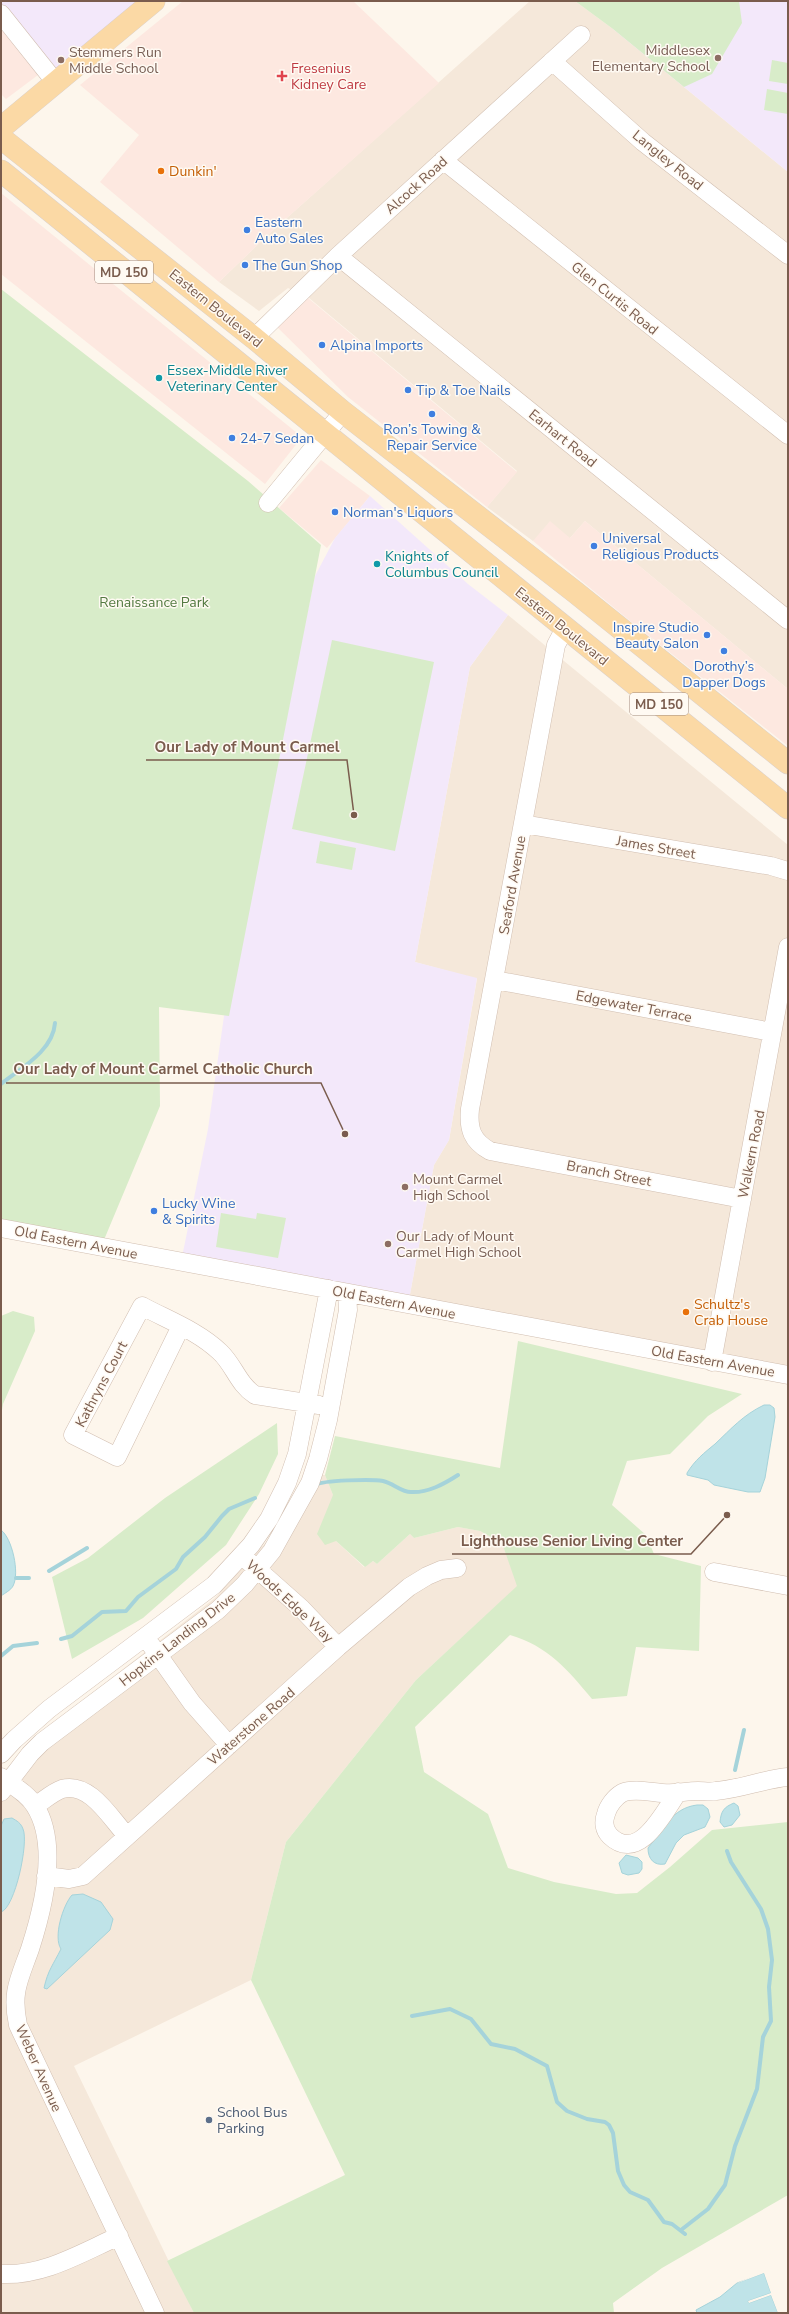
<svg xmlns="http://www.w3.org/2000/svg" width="789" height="2314" viewBox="0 0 789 2314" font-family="'Nunito Sans',sans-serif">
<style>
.residential{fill:#f5e8da}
.commercial{fill:#fde8e0}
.education{fill:#f3e8fa}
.green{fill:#d8ecc9}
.water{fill:#bfe3e8;stroke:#a5d3da}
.pier{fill:#fdf6ec}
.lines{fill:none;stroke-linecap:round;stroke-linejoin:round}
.stream{stroke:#a5d3da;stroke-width:4}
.minor-casing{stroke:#d1beb0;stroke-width:19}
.major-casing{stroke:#dad1cd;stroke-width:23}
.minor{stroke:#fff;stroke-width:18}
.major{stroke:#fbd9a5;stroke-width:22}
.education-dot{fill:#8d6e63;stroke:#fffaf3;stroke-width:1.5}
.health-dot{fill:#e0444e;stroke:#fffaf3;stroke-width:1.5}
.food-dot{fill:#e8710a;stroke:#fffaf3;stroke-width:1.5}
.shop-dot{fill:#3f7fe0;stroke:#fffaf3;stroke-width:1.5}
.culture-dot{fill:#0f9aa8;stroke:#fffaf3;stroke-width:1.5}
.service-dot{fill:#5c6f8a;stroke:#fffaf3;stroke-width:1.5}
.labels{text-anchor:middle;stroke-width:3;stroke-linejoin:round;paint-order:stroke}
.shield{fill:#fffaf3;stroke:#a28b7f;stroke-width:1}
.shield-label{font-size:13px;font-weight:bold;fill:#7a5c4d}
.education-label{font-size:14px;fill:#785e54;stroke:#fffaf3;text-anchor:start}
.health-label{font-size:14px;fill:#be3a42;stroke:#fffaf3;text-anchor:start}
.street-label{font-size:14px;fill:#7a5c4d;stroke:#fffaf3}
.food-label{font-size:14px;fill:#c56008;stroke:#fffaf3;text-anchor:start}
.shop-label{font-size:14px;fill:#366cbe;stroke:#fffaf3;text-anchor:start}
.culture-label{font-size:14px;fill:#0d838f;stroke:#fffaf3;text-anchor:start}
.park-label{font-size:14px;fill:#537a41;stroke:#fffaf3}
.service-label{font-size:14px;fill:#4e5e75;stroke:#fffaf3;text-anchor:start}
.leader{fill:none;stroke:#7a5c4d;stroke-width:1.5}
.callout-dot{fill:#7a5c4d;stroke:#fffaf3;stroke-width:1.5}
.callout-label{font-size:15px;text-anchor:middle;font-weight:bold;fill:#7a5c4d;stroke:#fffaf3;stroke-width:3;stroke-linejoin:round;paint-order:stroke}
</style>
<rect width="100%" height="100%" fill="#fdf6ec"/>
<!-- residential -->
<path class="residential" d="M 530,1 L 575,1 L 613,29 L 788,172 L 788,689 L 585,521 L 570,538 L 538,538 L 533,541 L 487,507 L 517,471 L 309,298 L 288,288 L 259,311 L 219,282 L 271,232 Z
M 508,615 L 788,845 L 788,1372 L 408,1305 L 434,1165 L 449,1140 L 477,979 L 415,962 L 470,667 Z
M 304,1474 L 325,1475 L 333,1495 L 336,1541 L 364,1567 L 373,1561 L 377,1564 L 410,1534 L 414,1538 L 458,1527 L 480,1531 L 502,1543 L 518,1586 L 416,1680 L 286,1842 L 251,1980 L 74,2066 L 194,2313 L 1,2313 L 1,1774 L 35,1739 L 70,1710 L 215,1598 L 277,1530 Z"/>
<!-- commercial -->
<path class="commercial" d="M 183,1 L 353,1 L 439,83 L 271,232 L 219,282 L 100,182 L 139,135 L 80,85 Z
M 1,28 L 38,75 L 6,99 L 1,94 Z
M 1,193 L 302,437 L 265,484 L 1,274 Z
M 308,298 L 517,472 L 487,507 L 348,397 L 277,327 Z
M 321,460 L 370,496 L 327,548 L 279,508 Z
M 550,521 L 570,538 L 585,521 L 788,689 L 788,746 L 629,620 L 533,541 Z"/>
<!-- education -->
<path class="education" d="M 1,1 L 154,1 L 56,83 L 1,14 Z
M 640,1 L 788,1 L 788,172 L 613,29 Z
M 370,496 L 468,584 L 508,615 L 470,667 L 415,962 L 477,978 L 449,1140 L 434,1165 L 408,1305 L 181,1262 L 208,1129 L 224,1016 L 315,576 L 335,538 Z"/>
<!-- green -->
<path class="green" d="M 575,1 L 739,1 L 742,23 L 712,74 L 684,87 L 613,29 Z
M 772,60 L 788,63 L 788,84 L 769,81 Z
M 767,89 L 788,93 L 788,114 L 764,110 Z
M 1,289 L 248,481 L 321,545 L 229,1016 L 159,1007 L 160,1106 L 101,1247 L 1,1228 Z
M 332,640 L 434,662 L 395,851 L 292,829 Z
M 320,841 L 356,848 L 352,870 L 316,863 Z
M 221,1213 L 256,1219 L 257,1213 L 286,1218 L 278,1258 L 216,1247 Z
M 13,1311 L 34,1317 L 35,1331 L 3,1404 L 1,1416 L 1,1316 Z
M 518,1341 L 742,1394 L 708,1416 L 670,1454 L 627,1461 L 612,1505 L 646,1535 L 654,1554 L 701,1566 L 699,1651 L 636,1647 L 627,1696 L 592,1699 C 568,1670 548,1646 510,1635 L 415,1727 L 424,1772 L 488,1814 L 508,1868 L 554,1882 L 616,1894 L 637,1893 L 670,1867 L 712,1830 L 788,1822 L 788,2195 L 662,2268 L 613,2303 L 614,2313 L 194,2313 L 167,2261 L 345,2175 L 251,1980 L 286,1842 L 416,1680 L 517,1586 L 502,1543 L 480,1531 L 458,1527 L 414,1538 L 410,1534 L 377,1564 L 373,1561 L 365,1567 L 336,1541 L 325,1545 L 317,1534 L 333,1495 L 325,1475 L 335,1436 L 500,1468 Z
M 277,1423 L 278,1454 L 259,1494 L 226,1545 L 143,1618 L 72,1659 L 52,1577 L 88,1558 L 165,1498 Z"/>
<!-- water -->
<path class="water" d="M 764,1405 L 770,1405 L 774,1408 L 775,1417 L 765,1478 L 760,1492 L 748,1492 L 714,1485 L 708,1480 L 687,1475 L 687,1473 C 695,1460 704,1453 715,1444 C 731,1429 743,1415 764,1405 Z
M 1,1530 C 12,1538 20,1573 13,1586 C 11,1590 5,1593 1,1596 Z
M 734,1803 L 738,1806 L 740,1815 L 732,1825 L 724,1827 L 720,1822 C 721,1811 724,1807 734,1803 Z
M 697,1805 L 703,1805 L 708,1809 L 710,1817 L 705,1827 L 684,1835 L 676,1843 L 665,1864 C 654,1866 648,1859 648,1848 C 662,1830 672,1808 697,1805 Z
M 12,1818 C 17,1821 21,1823 23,1829 C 29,1842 15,1908 1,1912 L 1,1826 L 4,1819 Z
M 626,1855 L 638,1858 L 642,1862 L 642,1869 L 639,1873 L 628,1875 L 622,1873 L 619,1863 Z
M 83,1894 L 101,1902 L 113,1919 L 110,1930 L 47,1989 L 44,1988 C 48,1970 53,1965 61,1949 C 53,1937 63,1905 72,1895 Z
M 764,2273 L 771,2293 L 748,2301 L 749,2303 L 771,2295 L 778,2313 L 697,2313 L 696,2310 L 720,2297 L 737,2283 Z"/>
<!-- pier -->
<path class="pier" d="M 763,2271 L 766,2272 L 780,2313 L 778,2313 L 771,2295 L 749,2303 L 748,2301 L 771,2293 L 764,2273 L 735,2284 Z"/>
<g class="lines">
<!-- stream -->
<path class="stream" d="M 1,1084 C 21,1068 53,1051 55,1023
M 316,1485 C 322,1480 373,1479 383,1481 C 393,1483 401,1492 411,1492 C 428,1493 444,1484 458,1475
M 49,1571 L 87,1548
M 16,1578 L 29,1578
M 61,1639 L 72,1636 L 102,1612 L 126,1611 L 138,1597 L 176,1569 L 183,1557 L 205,1537 L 222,1516 L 229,1509 L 255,1498
M 1,1656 L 13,1646 L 37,1643
M 735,1770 L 744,1730
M 412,2016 L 450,2009 L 471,2019 L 491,2044 L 515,2049 L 547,2066 L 557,2102 L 567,2111 L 587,2119 L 605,2122 L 609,2125 L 613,2133 L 618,2171 L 624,2185 L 630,2192 L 648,2200 L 664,2222 L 672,2224 L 685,2234
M 681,2230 L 708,2209 L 725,2185 L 735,2146 L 757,2089 L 763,2037 L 771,2021 L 769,1987 L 772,1960 L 768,1929 L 761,1909 L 731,1862 L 727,1851"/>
<defs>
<path id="minor" d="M 1,14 L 56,83
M 552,61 L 643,142 L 788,255
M 443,160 L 788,435
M 338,256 L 788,620
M 254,338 L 338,256 L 581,35
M 268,503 L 343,412
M 565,628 L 556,645 L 470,1109 C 468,1129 472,1141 490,1151 L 742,1199
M 523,824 L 771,866 L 788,871
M 495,980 L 772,1032
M 1,1228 L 788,1375
M 181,1326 L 117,1457 L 73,1435 L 142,1306 C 168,1320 198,1331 220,1352 C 234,1365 238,1384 255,1395 L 319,1405
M 712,1362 L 788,947
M 248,1561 L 301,1608 L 338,1647
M 714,1572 L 788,1586
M 151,1645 L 192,1703 L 229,1745
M 1,1754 L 14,1740 L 49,1709 L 214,1585 L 251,1545 L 269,1519 L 287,1483 L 297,1454 L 329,1289
M 1,1777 C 13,1786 27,1793 35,1806 C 59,1844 43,1909 30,1949 C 19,1980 11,1992 18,2025 L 155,2313
M 1,1792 L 30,1754 L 42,1742 L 218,1610 L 245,1584 L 272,1551 L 310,1483 L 318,1459 L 328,1420 L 348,1310 L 347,1293
M 678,1792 C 664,1812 639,1864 610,1836 C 604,1830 603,1822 606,1814 C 608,1806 615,1797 622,1793 C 633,1788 650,1792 662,1793 C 674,1794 686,1791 698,1791 C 704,1791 710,1792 716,1791 C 741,1789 764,1779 788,1777
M 35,1806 C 43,1801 53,1792 62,1789 C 90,1781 111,1819 127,1836
M 46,1876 L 69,1879 L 83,1876 L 338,1647 L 409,1587 L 427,1576 L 441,1570 L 457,1568
M 1,2274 C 44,2276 81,2253 119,2236"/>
<path id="major" d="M 1,128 L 154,1
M 1,138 L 254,338 L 343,412 L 575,592 L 788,763
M 1,171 L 788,808"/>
</defs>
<!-- minor casing -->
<use href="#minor" class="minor-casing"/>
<!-- major casing -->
<use href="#major" class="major-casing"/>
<!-- minor -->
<use href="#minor" class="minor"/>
<!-- major -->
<use href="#major" class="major"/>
</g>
<!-- markers -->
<g class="education-dot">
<circle cx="718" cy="58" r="4"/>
<circle cx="61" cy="60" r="4"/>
<circle cx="405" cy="1187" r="4"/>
<circle cx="388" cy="1244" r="4"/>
</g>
<path class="health-dot" d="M280 70h4v4h4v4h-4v4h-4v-4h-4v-4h4z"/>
<g class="food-dot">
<circle cx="161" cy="171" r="4"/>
<circle cx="686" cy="1312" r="4"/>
</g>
<g class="shop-dot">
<circle cx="247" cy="230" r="4"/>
<circle cx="245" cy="265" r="4"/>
<circle cx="322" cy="345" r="4"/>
<circle cx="408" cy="390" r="4"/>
<circle cx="432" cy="414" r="4"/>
<circle cx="232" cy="438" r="4"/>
<circle cx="335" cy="512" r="4"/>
<circle cx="594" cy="546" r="4"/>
<circle cx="707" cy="635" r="4"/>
<circle cx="724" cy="651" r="4"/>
<circle cx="154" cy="1211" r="4"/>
</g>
<g class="culture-dot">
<circle cx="159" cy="378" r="4"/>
<circle cx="377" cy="564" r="4"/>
</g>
<circle class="service-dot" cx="209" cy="2120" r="4"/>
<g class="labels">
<!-- shield labels -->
<g class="shield">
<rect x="95" y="261" width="58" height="22" rx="3"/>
<rect x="630" y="693" width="58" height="22" rx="3"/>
</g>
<g class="shield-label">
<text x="124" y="277">MD 150</text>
<text x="659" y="709">MD 150</text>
</g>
<!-- education labels -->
<g class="education-label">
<text x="710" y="55" text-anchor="end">Middlesex<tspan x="710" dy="16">Elementary School</tspan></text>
<text x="69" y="57">Stemmers Run<tspan x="69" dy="16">Middle School</tspan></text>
<text x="413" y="1184">Mount Carmel<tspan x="413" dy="16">High School</tspan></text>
<text x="396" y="1241">Our Lady of Mount<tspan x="396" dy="16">Carmel High School</tspan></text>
</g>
<!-- health labels -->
<g class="health-label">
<text x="291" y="73">Fresenius<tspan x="291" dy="16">Kidney Care</tspan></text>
</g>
<!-- street labels -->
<g class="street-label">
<text transform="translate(668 160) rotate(39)" y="5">Langley Road</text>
<text transform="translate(416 185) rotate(-42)" y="5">Alcock Road</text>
<text transform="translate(615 298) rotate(39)" y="5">Glen Curtis Road</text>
<text transform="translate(216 308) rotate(39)" y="5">Eastern Boulevard</text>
<text transform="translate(563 438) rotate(39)" y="5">Earhart Road</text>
<text transform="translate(562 626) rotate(39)" y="5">Eastern Boulevard</text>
<text transform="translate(656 847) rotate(10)" y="5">James Street</text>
<text transform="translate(512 885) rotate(-80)" y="5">Seaford Avenue</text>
<text transform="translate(634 1006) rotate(11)" y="5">Edgewater Terrace</text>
<text transform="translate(751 1154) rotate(-79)" y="5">Walkern Road</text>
<text transform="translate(609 1173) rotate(11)" y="5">Branch Street</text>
<text transform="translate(76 1242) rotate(11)" y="5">Old Eastern Avenue</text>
<text transform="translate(394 1302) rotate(11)" y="5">Old Eastern Avenue</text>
<text transform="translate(713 1361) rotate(10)" y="5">Old Eastern Avenue</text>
<text transform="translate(101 1384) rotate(-62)" y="5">Kathryns Court</text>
<text transform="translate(290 1601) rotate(43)" y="5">Woods Edge Way</text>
<text transform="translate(177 1639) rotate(-38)" y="5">Hopkins Landing Drive</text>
<text transform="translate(251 1726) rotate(-41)" y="5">Waterstone Road</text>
<text transform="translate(39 2068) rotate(66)" y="5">Weber Avenue</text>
</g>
<!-- food labels -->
<g class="food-label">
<text x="169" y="176">Dunkin'</text>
<text x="694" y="1309">Schultz's<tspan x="694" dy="16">Crab House</tspan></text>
</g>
<!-- shop labels -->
<g class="shop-label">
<text x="255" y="227">Eastern<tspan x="255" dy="16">Auto Sales</tspan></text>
<text x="253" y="270">The Gun Shop</text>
<text x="330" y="350">Alpina Imports</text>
<text x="416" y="395">Tip &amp; Toe Nails</text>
<text x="432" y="434" text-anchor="middle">Ron’s Towing &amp;<tspan x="432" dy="16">Repair Service</tspan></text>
<text x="240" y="443">24-7 Sedan</text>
<text x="343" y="517">Norman's Liquors</text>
<text x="602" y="543">Universal<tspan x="602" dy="16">Religious Products</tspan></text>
<text x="699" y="632" text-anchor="end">Inspire Studio<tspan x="699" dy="16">Beauty Salon</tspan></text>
<text x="724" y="671" text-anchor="middle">Dorothy’s<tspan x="724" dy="16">Dapper Dogs</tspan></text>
<text x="162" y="1208">Lucky Wine<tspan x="162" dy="16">&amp; Spirits</tspan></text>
</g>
<!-- culture labels -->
<g class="culture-label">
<text x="167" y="375">Essex-Middle River<tspan x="167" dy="16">Veterinary Center</tspan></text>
<text x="385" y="561">Knights of<tspan x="385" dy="16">Columbus Council</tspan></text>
</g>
<!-- park labels -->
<g class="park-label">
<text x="154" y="607">Renaissance Park</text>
</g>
<!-- service labels -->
<g class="service-label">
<text x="217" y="2117">School Bus<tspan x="217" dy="16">Parking</tspan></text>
</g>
</g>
<!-- callouts -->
<path class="leader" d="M354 815L347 760H146M345 1134L321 1083H6M727 1515L691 1554H452"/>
<g class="callout-dot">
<circle cx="354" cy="815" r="4"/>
<circle cx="345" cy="1134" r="4"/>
<circle cx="727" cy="1515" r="4"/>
</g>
<g class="callout-label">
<text x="247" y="752">Our Lady of Mount Carmel</text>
<text x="163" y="1074">Our Lady of Mount Carmel Catholic Church</text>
<text x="572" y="1546">Lighthouse Senior Living Center</text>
</g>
<!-- border -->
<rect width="789" height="2314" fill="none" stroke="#7a5c4d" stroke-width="4"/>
</svg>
